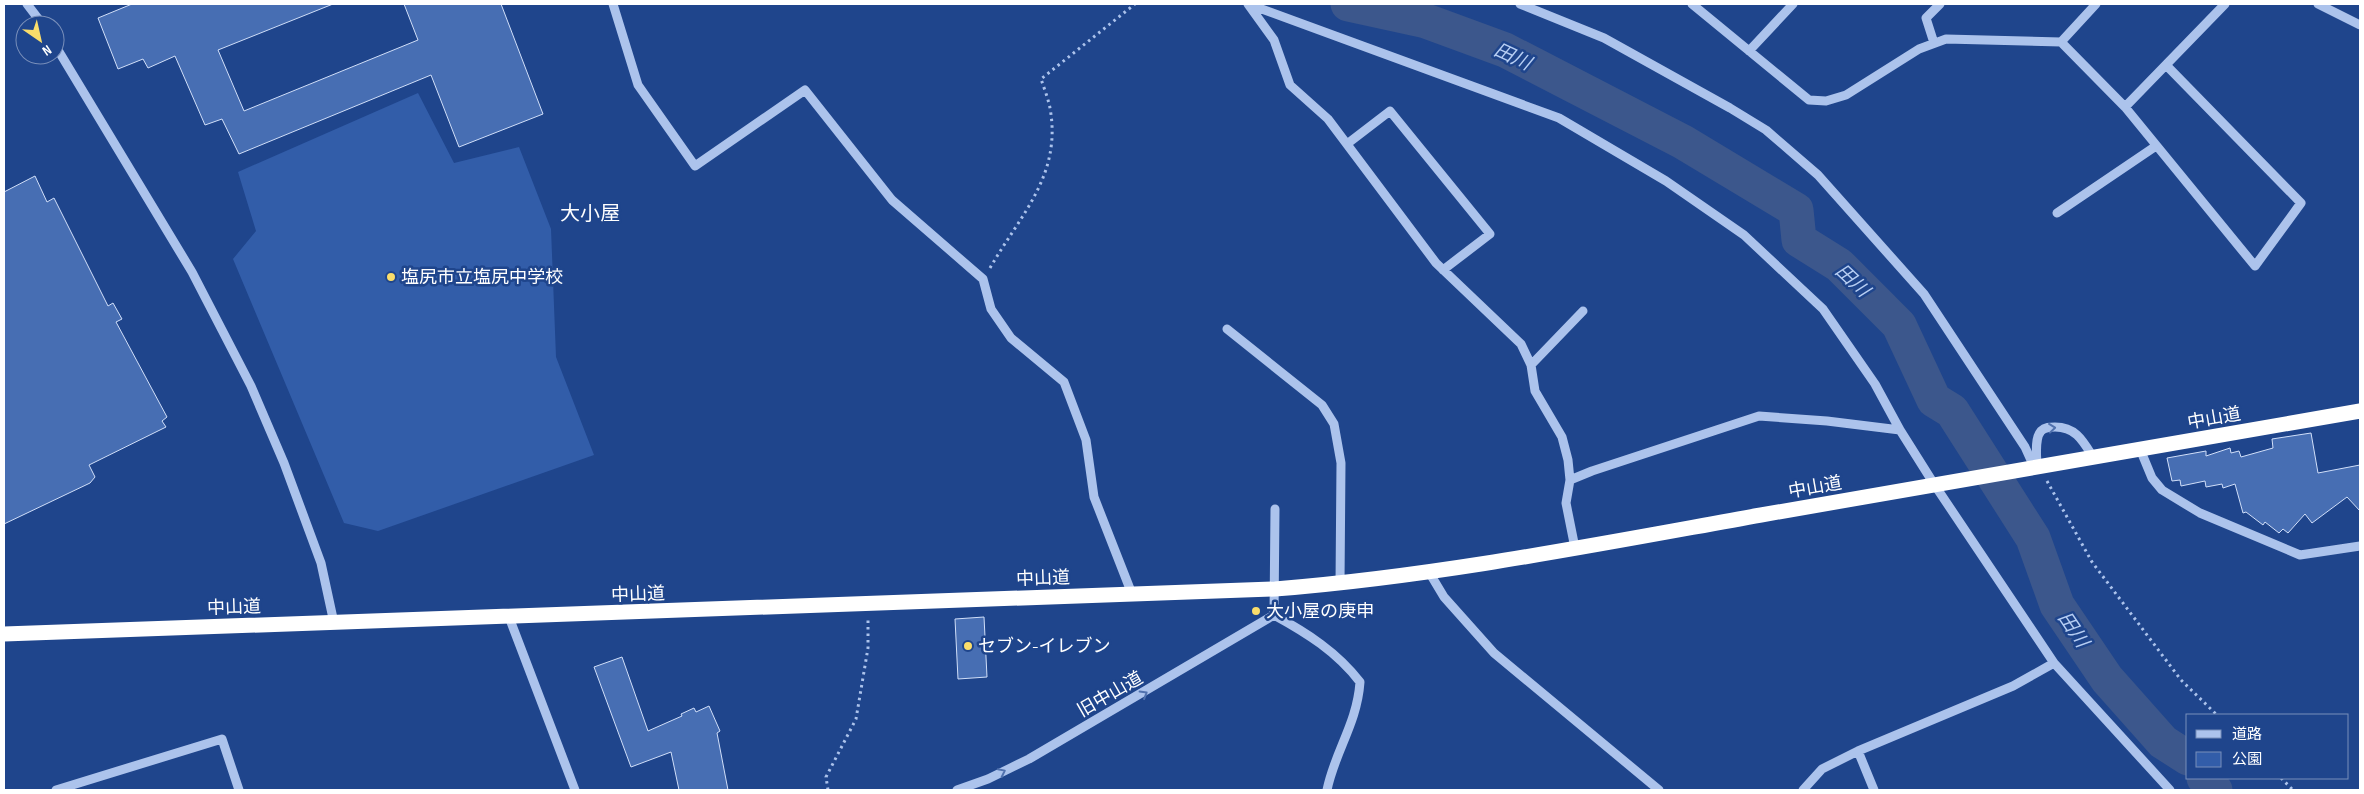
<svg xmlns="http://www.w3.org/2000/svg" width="2364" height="794" viewBox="0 0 2364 794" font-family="'Sofia Sans Condensed','Noto Sans JP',sans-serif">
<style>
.green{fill:#325da9}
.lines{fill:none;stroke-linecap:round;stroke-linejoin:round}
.river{stroke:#3c578c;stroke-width:35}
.building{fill:#476eb3;stroke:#d1dff9}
.path{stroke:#acc3ec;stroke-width:3;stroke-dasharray:2.5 4;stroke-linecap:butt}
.minor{stroke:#acc3ec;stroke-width:9}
.highway{stroke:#fff;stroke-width:15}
.oneway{stroke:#5071ae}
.poi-dot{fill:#fadd6b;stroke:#1f458c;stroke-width:2}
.labels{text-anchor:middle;stroke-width:5;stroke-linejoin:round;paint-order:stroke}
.poi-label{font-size:18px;fill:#fff;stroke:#1f458c;text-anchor:start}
.street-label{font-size:18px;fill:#fff;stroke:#1f458c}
.water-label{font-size:19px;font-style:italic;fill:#b7cef3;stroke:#1f458c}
.quarter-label{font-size:20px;fill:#fff;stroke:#1f458c}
</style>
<rect width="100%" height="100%" fill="#1f458c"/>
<!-- green -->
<path class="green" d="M 418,93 L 454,163 L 519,147 L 551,229 L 556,357 L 594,455 L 378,531 L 344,523 L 233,259 L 256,231 L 238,172 Z"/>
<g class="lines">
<!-- river -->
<path class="river" d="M 1348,4 L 1426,21 L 1505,50 L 1683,142 L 1796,210 L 1799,240 L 1839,265 L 1899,325 L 1934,400 L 1952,411 L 2033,538 L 2057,605 L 2107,679 L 2163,742 L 2188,758
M 2204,778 L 2215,790"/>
</g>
<!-- building -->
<path class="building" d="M 132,4 L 333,4 L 218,50 L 244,111 L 418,40 L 404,4 L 501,4 L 543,114 L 459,147 L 431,75 L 239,154 L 222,119 L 205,125 L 175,56 L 148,68 L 143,59 L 118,69 L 98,18 Z
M 35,176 L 47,202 L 54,198 L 108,306 L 113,303 L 122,319 L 116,322 L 167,417 L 162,421 L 166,427 L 89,465 L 95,477 L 90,483 L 4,524 L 4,192 Z
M 2311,433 L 2318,473 L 2360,465 L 2360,511 L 2347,497 L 2312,523 L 2305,514 L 2288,533 L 2283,529 L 2279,533 L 2265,522 L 2263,525 L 2246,512 L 2243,513 L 2235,484 L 2223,488 L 2222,484 L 2206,487 L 2205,481 L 2181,486 L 2180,480 L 2172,481 L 2167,458 L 2206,451 L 2206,456 L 2230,448 L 2231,453 L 2239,451 L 2241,457 L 2273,448 L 2272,439 Z
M 984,617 L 987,677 L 958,679 L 955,619 Z
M 622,657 L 648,731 L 682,716 L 681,714 L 694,708 L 696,712 L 709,706 L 720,731 L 717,733 L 728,790 L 679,790 L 671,752 L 631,767 L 594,667 Z"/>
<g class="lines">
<!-- path -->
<path class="path" d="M 990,268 C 1021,214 1062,175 1050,108 C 1048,98 1044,88 1041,79 L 1135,4
M 2047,481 L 2092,562 L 2181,680 L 2217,715
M 2281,778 L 2293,790
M 828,790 L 826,777 L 856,719 L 868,648 L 868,619"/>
<!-- minor -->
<path class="minor" d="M 27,4 L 43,25
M 613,4 L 638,85 L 695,166 L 805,90 L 892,200 L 983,279 L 991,309 L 1011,338 L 1064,382 L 1086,440 L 1094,497 L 1132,594
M 1248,4 L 1559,118 L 1666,181 L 1744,235 L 1823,309 L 1875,384 L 1900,430 L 1934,484 L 2054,663 L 2170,790
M 1248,4 L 1274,40 L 1290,85 L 1328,119 L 1436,263 L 1521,344 L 1531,365 L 1535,391 L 1562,437 L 1568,460 L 1570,480 L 1566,503 L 1575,548
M 1520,4 L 1604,38 L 1730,108 L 1766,130 L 1818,175 L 1924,294 L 2025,447 L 2034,467
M 1692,4 L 1809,100 L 1826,101 L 1846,95 L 1919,49 L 1946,39 L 2061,42 L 2125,107 L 2255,266 L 2301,203 L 2166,65
M 2318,4 L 2360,25
M 2061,42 L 2096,4
M 1934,43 L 1926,18 L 1940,4
M 55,45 L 192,272 L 251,386 L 284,463 L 321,563 L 334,623
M 1749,51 L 1793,4
M 2125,107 L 2225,4
M 1347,144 L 1390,111 L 1490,234 L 1443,270
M 2057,213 L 2156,146
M 1227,329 L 1322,405 L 1334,424 L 1341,463 L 1340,584
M 1531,365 L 1583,311
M 2140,449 L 2152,478 L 2162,490 L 2200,513 L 2300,555 L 2360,546
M 2037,466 C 2037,457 2034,439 2041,431 C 2045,427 2050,427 2055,427 C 2076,427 2083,441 2093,457
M 1570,480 L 1592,471 L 1759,416 L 1827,421 L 1900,430
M 1429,572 L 1444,597 L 1494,653 L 1659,790
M 1274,615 C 1307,633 1337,652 1360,682 C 1357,724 1335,751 1327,790
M 1274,615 L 1275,509
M 509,617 L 575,790
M 1858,751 L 1874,790
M 56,790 L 222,739 L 239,790
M 957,790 L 988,779 L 1029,759 L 1274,615
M 1803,790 L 1822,769 L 1858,751 L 2013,686 L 2054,663"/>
<!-- highway -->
<path class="highway" d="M 4,634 L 1275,589 C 1438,576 1599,544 1761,515 C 1961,480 2161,446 2360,411"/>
</g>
<!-- one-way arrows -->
<defs><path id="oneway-chevron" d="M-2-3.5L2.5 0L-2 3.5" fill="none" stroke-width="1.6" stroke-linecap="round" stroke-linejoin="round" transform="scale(1.25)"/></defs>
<g class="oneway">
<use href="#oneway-chevron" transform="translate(2052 428) rotate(-6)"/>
<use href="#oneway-chevron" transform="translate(1144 694) rotate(-31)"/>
<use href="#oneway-chevron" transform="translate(1002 772) rotate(-26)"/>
</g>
<!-- markers -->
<g class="poi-dot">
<circle cx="391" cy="277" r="5"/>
<circle cx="1256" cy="611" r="5"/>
<circle cx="968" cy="646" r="5"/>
</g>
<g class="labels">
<!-- poi labels -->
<g class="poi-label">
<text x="401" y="283">塩尻市立塩尻中学校</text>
<text x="1266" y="617">大小屋の庚申</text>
<text x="978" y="652">セブン-イレブン</text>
</g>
<!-- street labels -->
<g class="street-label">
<text transform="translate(2214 418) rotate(-10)" y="6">中山道</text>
<text transform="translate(1815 487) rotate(-10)" y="6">中山道</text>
<text transform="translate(1043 578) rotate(-2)" y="6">中山道</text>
<text transform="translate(638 594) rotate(-2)" y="6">中山道</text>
<text transform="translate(234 607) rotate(-2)" y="6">中山道</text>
<text transform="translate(1110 694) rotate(-30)" y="6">旧中山道</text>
</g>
<!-- water labels -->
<g class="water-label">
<text transform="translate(1513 56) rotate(25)" y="7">田川</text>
<text transform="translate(1853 280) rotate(43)" y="7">田川</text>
<text transform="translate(2074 629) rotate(56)" y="7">田川</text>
</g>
<!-- quarter labels -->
<g class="quarter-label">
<text x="590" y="220">大小屋</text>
</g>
</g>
<!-- border -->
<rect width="2364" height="794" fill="none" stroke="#ffffff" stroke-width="10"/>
<!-- legend -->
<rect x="2186" y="714" width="162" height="65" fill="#1f458c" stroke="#798fba"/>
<rect x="2196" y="730" width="25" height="8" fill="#acc3ec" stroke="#798fba"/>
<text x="2232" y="739" font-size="15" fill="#ffffff">道路</text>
<rect x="2196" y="752" width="25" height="15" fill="#325da9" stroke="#798fba"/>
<text x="2232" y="764" font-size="15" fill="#ffffff">公園</text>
<!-- north arrow -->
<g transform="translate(40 40) rotate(146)"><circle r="24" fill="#1f458c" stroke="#798fba"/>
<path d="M0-4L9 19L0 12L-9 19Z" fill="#fadd6b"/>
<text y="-8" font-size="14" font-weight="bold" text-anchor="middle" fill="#ffffff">N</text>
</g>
</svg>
